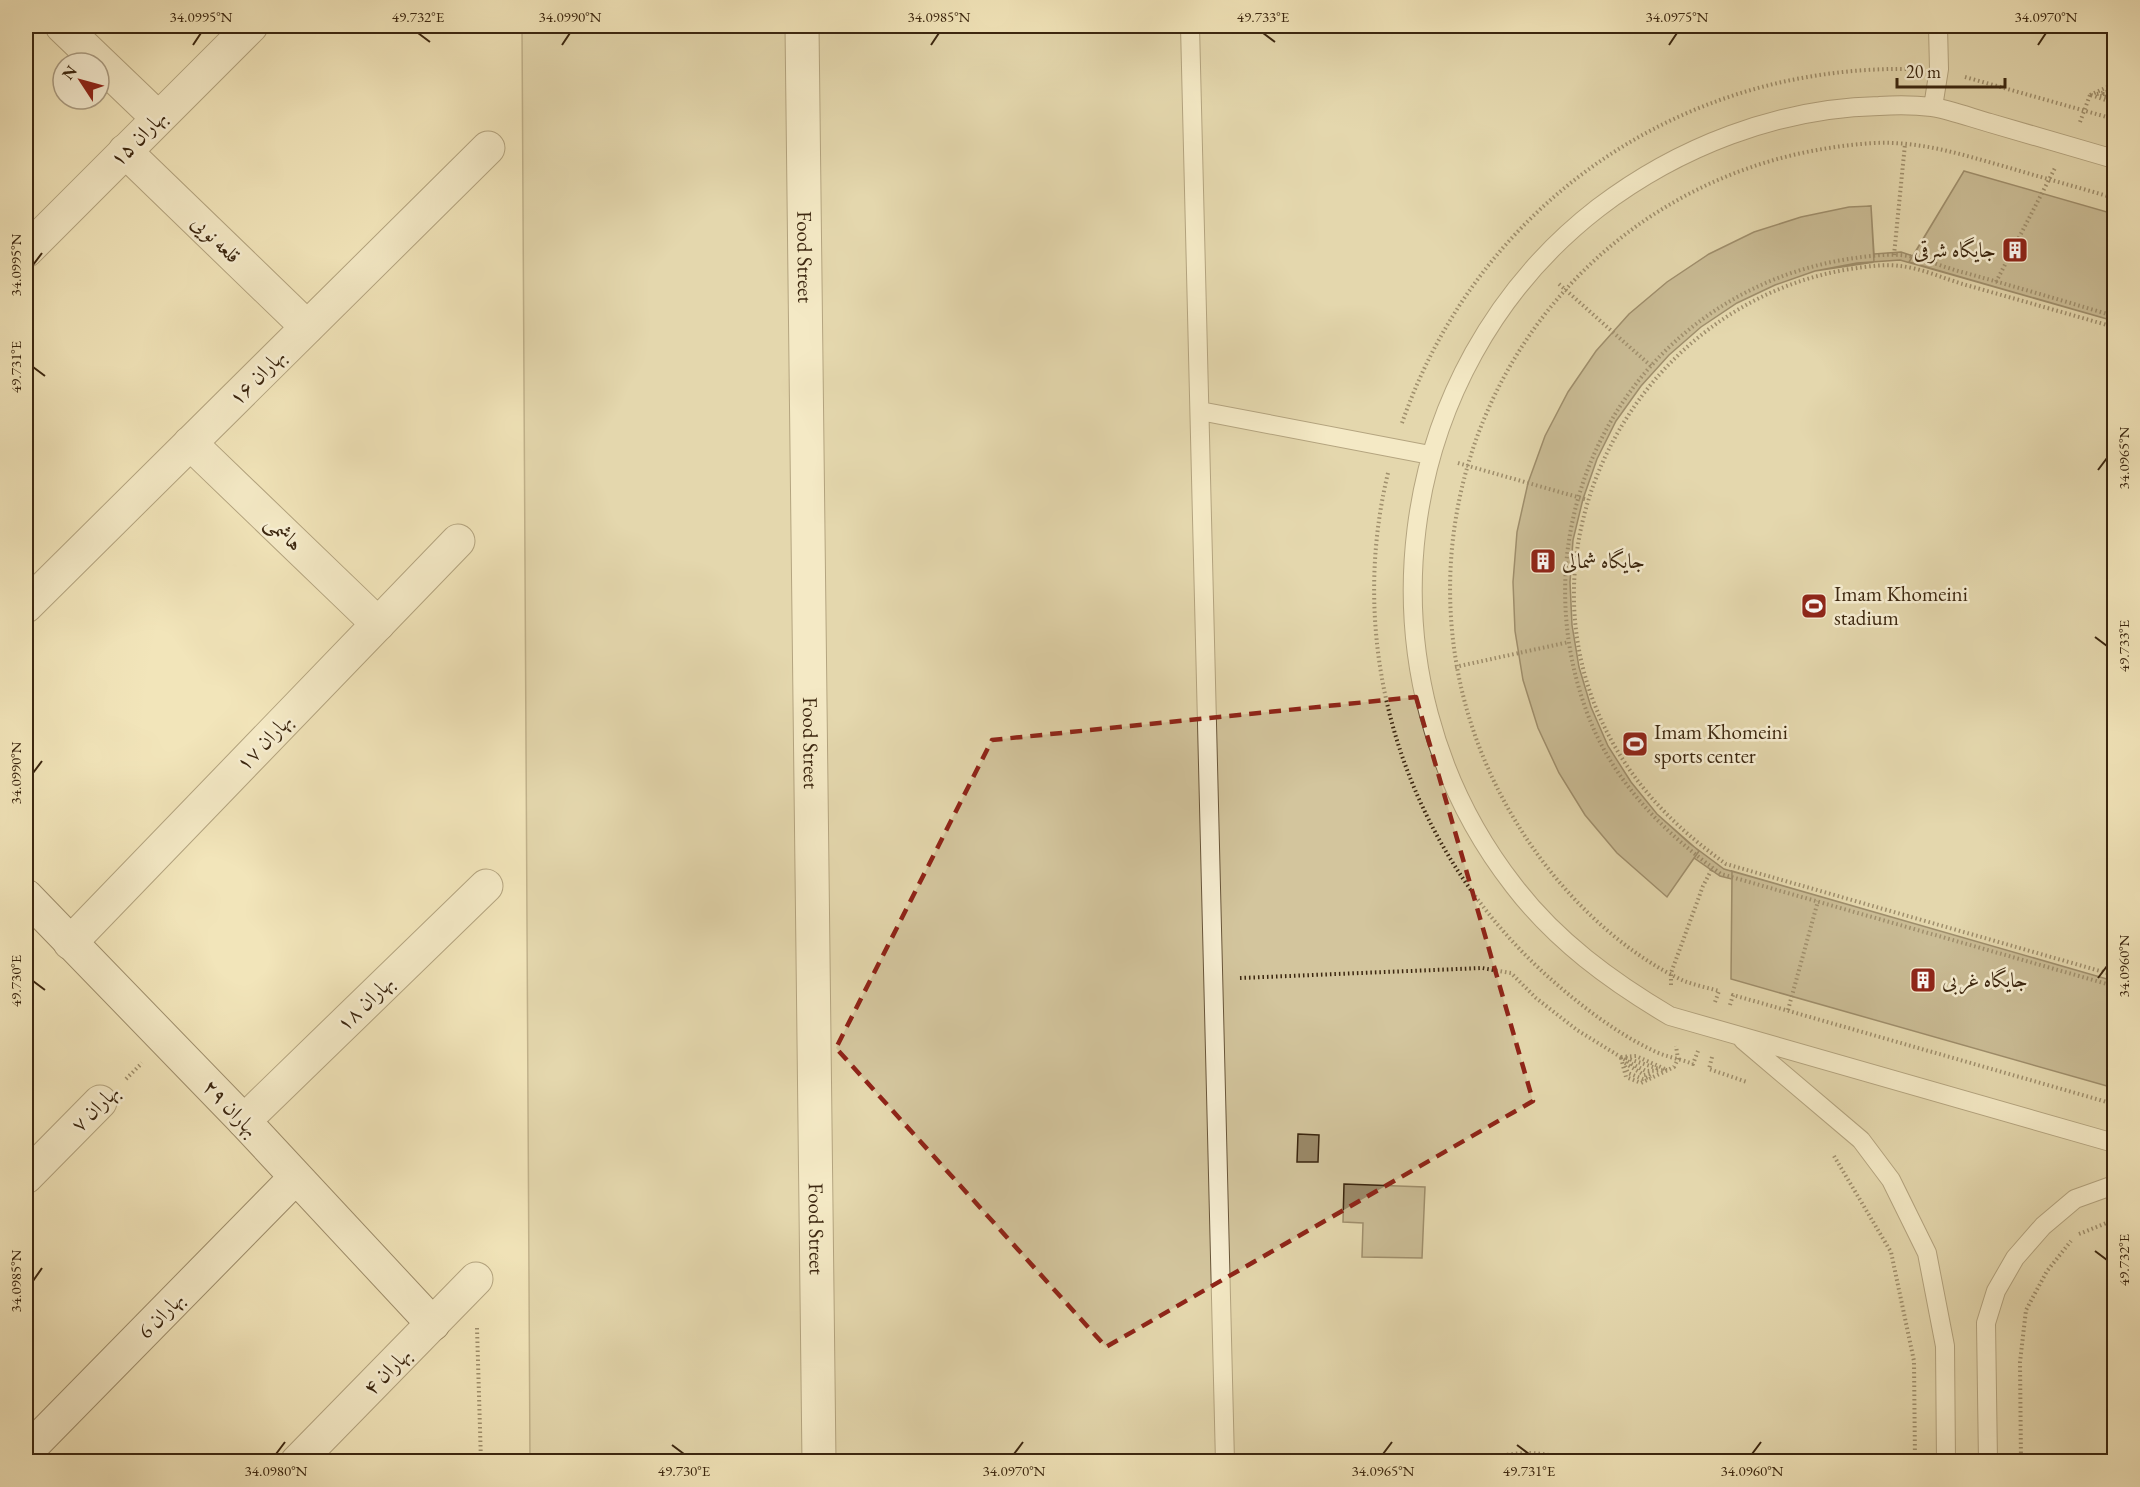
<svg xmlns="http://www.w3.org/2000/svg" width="2140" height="1487" viewBox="0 0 2140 1487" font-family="'EB Garamond',Amiri,serif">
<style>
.green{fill:#d3c59d;stroke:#877656;stroke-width:1.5}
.building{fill:#9a8968;stroke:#3b260f;stroke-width:1.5}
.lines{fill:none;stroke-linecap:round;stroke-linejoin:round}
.lane-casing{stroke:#69563a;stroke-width:20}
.street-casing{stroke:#69563a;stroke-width:35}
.secondary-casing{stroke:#3b260f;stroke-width:35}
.path{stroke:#3b260f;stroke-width:4;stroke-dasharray:1.5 3;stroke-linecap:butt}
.lane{stroke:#f7eed2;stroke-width:18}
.street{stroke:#f7eed2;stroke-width:33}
.secondary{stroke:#f7eed2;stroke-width:33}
.marked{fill:none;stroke:#8f2418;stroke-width:4.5;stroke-dasharray:12 8;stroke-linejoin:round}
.ticks{fill:none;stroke:#3b260f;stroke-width:2}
.labels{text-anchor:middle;stroke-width:5;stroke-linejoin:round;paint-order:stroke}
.street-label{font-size:21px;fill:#3b260f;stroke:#f7eed2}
.poi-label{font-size:21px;fill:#3b260f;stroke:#f7eed2;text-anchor:start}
.neatline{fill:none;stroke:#3b260f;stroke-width:2}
.ticks-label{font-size:15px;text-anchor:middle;fill:#3b260f}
</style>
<rect width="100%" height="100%" fill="#f2e5ba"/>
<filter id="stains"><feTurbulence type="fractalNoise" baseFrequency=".00333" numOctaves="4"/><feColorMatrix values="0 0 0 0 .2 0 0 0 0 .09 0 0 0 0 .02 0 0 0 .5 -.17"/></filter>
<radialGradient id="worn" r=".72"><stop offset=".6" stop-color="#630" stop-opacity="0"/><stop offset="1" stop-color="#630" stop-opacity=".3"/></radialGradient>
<!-- green -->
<path class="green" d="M 522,26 L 2114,26 L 2114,1461 L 530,1461 Z"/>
<!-- building -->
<path class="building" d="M 1964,171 L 2114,214 L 2114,321 L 1909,262 Z
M 1964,171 L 2114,214 L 2114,321 L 1900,260 L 1857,263 L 1815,271 L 1775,285 L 1737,303 L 1701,327 L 1669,355 L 1641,386 L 1616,421 L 1597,459 L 1583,499 L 1573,540 L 1570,582 L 1572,625 L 1579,667 L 1591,707 L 1608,746 L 1631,782 L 1657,814 L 1689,843 L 1724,869 L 2114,981 L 2114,1088 L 1731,979 L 1732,879 L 1720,876 L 1694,858 L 1667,897 L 1617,853 L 1585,815 L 1559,773 L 1538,728 L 1523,680 L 1515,631 L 1513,582 L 1517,532 L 1528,483 L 1545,436 L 1568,392 L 1596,351 L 1629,314 L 1667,282 L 1709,254 L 1754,232 L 1801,217 L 1849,207 L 1871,206 L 1874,254 L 1901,252 L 1913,256 Z
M 1871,206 L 1874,262 L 1815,271 L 1775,285 L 1737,303 L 1701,327 L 1669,355 L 1641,386 L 1616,421 L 1597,459 L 1583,499 L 1573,540 L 1570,582 L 1572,625 L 1579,667 L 1591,707 L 1608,746 L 1631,782 L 1657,814 L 1699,851 L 1667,897 L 1617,853 L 1585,815 L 1559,773 L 1538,728 L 1523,680 L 1515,631 L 1513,582 L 1517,532 L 1528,483 L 1545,436 L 1568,392 L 1596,351 L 1629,314 L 1667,282 L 1709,254 L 1754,232 L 1801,217 L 1849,207 Z
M 1732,871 L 2114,981 L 2114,1088 L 1731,979 Z
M 1298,1134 L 1319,1135 L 1318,1162 L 1297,1162 Z
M 1344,1184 L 1425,1187 L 1422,1258 L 1362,1257 L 1363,1223 L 1343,1222 Z"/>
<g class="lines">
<defs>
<path id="lane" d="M 1190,26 L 1225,1462
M 1933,107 L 1939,69 L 1938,26
M 2114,159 C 2073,147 2032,135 1990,123 C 1972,118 1951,110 1932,107 C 1915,105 1896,105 1879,106 C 1778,108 1678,147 1598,208 C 1389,370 1351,677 1514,886 C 1556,941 1611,981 1670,1016 L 2114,1143
M 1200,411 L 1430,455
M 1743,1040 L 1861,1140 L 1891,1180 L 1927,1253 L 1945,1346 L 1946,1462
M 1988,1462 L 1986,1323 L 1996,1291 L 2015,1258 L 2043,1226 L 2075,1199 L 2114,1185"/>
<g id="street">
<path d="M 62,26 L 158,118"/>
<path id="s1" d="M 802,26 L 819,1462"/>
<path d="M 125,151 L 307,327"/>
<path d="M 26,251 L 251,26"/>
<path d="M 190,443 L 378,624"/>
<path d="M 26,606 L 488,148"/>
<path d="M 70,943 L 458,541"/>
<path d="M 244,1121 L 486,886"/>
<path d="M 26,1177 L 100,1102"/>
<path d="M 297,1462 L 476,1279"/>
</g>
<path id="secondary" d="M 26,896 L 244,1121 L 433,1324
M 26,1452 L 296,1177"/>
</defs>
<!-- lane casing -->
<use href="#lane" class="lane-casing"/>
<!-- street casing -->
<use href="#street" class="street-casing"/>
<!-- secondary casing -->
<use href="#secondary" class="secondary-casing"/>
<!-- path -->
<path class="path" d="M 1965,77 L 2114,119
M 2097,94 L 2114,90
M 2103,94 L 2114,94
M 2090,95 L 2114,84
M 2091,95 L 2114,103
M 2100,96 L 2114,98
M 2080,122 L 2090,95
M 1894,255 L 1905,144
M 1996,282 L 2055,168
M 1559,284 L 1651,366
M 2114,316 C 2064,301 2013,286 1962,272 C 1942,267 1919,256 1899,255 C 1885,254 1869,256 1855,258 C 1640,288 1514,505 1585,707 C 1610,779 1662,831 1721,874 L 2114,986
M 2114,327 C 2065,313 2016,299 1966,285 C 1945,279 1921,268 1900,266 C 1887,264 1870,266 1857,268 C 1638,298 1502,549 1614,745 C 1642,794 1680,831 1726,864 L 2114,975
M 1402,423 C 1478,204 1680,65 1911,69
M 1458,463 L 1588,500
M 1388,473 C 1344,655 1407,847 1544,973 C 1576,1002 1614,1032 1654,1051 C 1666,1057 1681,1059 1693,1064 L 1698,1051
M 1455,667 L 1569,642
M 1240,978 L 1482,968 L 1511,973 L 1536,998 L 1577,1030 L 1632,1064 L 1646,1071 L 1668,1070
M 1671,985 L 1671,973 L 1703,886 L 1713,867
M 1715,1002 L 1719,991 C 1708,988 1695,985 1684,981 C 1624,953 1570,901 1533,848 C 1330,557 1521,164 1875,143 C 1920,141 1960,154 2003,166 C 2040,177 2077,187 2114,198
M 1730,1005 L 1733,995 L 2114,1104
M 1788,1010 L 1818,901
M 1621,1057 L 1636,1056 L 1665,1069
M 1712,1057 L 1709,1069 L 1747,1082
M 1621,1058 L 1626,1077 L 1641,1083 L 1674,1067 L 1678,1059 L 1676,1046
M 1626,1058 L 1659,1069
M 1625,1063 L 1644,1075 L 1653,1073
M 1625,1066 L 1628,1073 L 1643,1079 L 1651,1076
M 126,1079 L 142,1063
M 1834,1156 L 1891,1252 L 1914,1361 L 1915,1462
M 2079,1234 L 2114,1220
M 477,1328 L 481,1462
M 1481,1462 C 1514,1450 1541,1450 1574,1462
M 2021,1462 L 2020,1362 L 2026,1310 L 2047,1271 L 2071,1241"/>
<!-- lane -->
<use href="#lane" class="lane"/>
<!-- street -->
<use href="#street" class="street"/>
<!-- secondary -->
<use href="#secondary" class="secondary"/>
</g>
<!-- marked area -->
<path d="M0 0H2140V1487H0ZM 1416,697 L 1533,1101 L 1106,1347 L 836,1048 L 992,740 Z" fill="#f2e5ba" fill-opacity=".55" fill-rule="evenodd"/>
<path class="marked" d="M 1416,697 L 1533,1101 L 1106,1347 L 836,1048 L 992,740 Z"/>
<!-- ticks -->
<path class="ticks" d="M 418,33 L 430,42M 1263,33 L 1275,42M 193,45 L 201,33M 562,45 L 570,33M 931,45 L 939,33M 1669,45 L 1677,33M 2038,45 L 2046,33M 33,265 L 42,253M 33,367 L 45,376M 2098,470 L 2107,458M 2095,637 L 2107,646M 33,773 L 42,761M 2098,978 L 2107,966M 33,981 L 45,990M 2095,1251 L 2107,1260M 33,1281 L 42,1268M 672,1445 L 684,1454M 1517,1445 L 1529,1454M 276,1454 L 285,1442M 1014,1454 L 1023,1442M 1383,1454 L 1392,1442M 1752,1454 L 1761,1442"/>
<!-- icons -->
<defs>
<symbol id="building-square" viewBox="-11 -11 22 22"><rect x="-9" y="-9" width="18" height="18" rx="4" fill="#8f2418" stroke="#f7eed2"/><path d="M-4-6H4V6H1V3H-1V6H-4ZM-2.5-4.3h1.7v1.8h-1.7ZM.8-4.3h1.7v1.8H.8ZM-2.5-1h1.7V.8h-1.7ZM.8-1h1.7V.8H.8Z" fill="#fff"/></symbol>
<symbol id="stadium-square" viewBox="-11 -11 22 22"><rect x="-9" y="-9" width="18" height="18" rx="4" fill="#8f2418" stroke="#f7eed2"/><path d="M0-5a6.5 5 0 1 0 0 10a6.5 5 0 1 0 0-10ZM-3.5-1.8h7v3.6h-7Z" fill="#fff"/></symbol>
</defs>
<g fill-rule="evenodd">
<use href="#building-square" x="2000" y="235" width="30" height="30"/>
<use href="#building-square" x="1528" y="546" width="30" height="30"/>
<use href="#stadium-square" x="1799" y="591" width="30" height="30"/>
<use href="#stadium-square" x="1620" y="729" width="30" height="30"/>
<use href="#building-square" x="1908" y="965" width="30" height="30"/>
</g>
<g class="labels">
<!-- street labels -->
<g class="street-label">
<text transform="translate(138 138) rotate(-45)" y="7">بهاران ۱۵</text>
<text transform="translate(216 239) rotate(44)" y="7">قلعه نویی</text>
<text dy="7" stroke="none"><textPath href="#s1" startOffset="231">Food Street</textPath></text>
<text transform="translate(257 377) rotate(-45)" y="7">بهاران ۱۶</text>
<text transform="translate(284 533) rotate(44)" y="7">هاشمی</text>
<text transform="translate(264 742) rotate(-46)" y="7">بهاران ۱۷</text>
<text dy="7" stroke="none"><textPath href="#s1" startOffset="717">Food Street</textPath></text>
<text transform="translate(365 1003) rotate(-44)" y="7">بهاران ۱۸</text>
<text transform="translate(95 1108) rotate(-44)" y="7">بهاران ۷</text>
<text transform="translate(231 1108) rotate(47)" y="7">بهاران ۲۹</text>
<text dy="7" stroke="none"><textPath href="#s1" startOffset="1203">Food Street</textPath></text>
<text transform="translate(161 1315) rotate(-46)" y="7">بهاران 6</text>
<text transform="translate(387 1371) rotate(-45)" y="7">بهاران ۴</text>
</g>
<!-- poi labels -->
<g class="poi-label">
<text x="1996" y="257" text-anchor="end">جایگاه شرقی</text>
<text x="1562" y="568">جایگاه شمالی</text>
<text x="1834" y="601">Imam Khomeini<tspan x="1834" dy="24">stadium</tspan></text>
<text x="1654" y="739">Imam Khomeini<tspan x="1654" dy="24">sports center</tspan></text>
<text x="1942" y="987">جایگاه غربی</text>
</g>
</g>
<!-- margin -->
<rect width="2140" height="1487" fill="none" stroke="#f2e5ba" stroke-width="66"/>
<!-- north arrow -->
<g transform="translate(81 81) rotate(306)"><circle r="28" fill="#f7eed2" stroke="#ac9e84" stroke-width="1.5"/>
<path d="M0-4.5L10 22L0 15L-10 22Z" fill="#8f2418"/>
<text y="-9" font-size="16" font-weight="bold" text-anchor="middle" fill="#3b260f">N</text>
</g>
<!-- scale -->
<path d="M1897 78v9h108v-9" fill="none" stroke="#3b260f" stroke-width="3"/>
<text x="1906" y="78" font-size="18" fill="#3b260f" stroke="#f7eed2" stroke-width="4.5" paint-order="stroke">20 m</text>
<rect x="33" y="33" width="2074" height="1421" class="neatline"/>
<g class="ticks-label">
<text x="201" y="22">34.0995°N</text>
<text x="418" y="22">49.732°E</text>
<text x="570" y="22">34.0990°N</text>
<text x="939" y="22">34.0985°N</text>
<text x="1263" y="22">49.733°E</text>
<text x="1677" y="22">34.0975°N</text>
<text x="2046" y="22">34.0970°N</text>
<text transform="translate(16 265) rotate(-90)" y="5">34.0995°N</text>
<text transform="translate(16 367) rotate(-90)" y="5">49.731°E</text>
<text transform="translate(2124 458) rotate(-90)" y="5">34.0965°N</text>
<text transform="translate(2124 646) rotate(-90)" y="5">49.733°E</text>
<text transform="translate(16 773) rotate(-90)" y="5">34.0990°N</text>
<text transform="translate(2124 966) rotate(-90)" y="5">34.0960°N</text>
<text transform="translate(16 981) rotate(-90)" y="5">49.730°E</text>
<text transform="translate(2124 1260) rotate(-90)" y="5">49.732°E</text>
<text transform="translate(16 1281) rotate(-90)" y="5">34.0985°N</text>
<text x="276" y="1476">34.0980°N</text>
<text x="684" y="1476">49.730°E</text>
<text x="1014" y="1476">34.0970°N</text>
<text x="1383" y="1476">34.0965°N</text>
<text x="1529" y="1476">49.731°E</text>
<text x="1752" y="1476">34.0960°N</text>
</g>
<rect width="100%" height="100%" filter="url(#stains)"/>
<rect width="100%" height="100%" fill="url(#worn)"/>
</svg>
